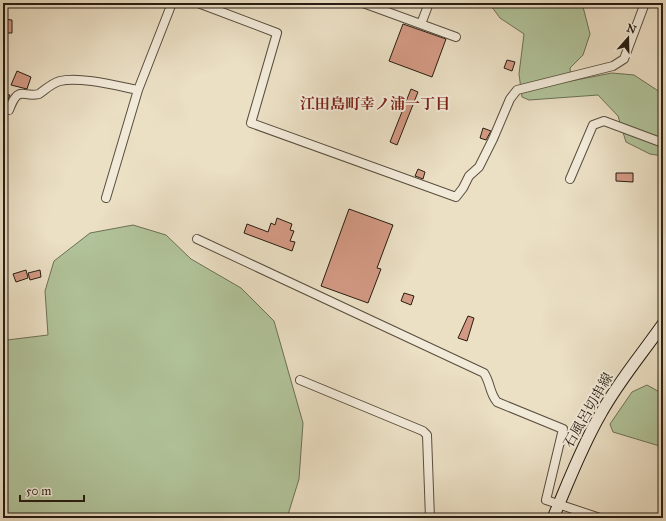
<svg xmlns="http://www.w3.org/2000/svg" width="666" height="521" viewBox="0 0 666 521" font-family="'IM FELL Great Primer','Noto Serif JP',serif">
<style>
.green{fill:#b1c39a;stroke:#6c7056}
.building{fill:#d39983;stroke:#271d12}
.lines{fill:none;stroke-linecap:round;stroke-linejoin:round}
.minor-casing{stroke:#584e3e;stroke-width:10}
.secondary-casing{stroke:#271d12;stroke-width:13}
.minor{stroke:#f2ead9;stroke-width:8}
.secondary{stroke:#f2ead9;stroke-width:11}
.labels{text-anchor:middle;stroke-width:4;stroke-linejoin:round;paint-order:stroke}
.street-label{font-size:14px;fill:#271d12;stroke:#f2ead9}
.neighbourhood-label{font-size:15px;font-weight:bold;fill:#7a1f14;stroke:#f2ead9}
</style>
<rect width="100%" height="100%" fill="#ebdfc4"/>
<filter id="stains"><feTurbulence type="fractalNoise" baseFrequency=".005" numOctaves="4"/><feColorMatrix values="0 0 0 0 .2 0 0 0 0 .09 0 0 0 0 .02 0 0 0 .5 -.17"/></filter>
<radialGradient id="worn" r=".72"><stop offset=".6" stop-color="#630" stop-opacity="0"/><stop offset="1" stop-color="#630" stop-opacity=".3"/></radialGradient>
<!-- green -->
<path class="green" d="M 489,3 L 582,3 L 590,34 L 583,55 L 570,68 L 571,81 L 612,73 L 634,75 L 663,94 L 663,156 L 650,154 L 626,142 L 618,116 L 598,95 L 529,100 L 522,97 L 519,74 L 524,34 L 500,18 Z
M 133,225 L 166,235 L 191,259 L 241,288 L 274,321 L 303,423 L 299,479 L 287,518 L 3,518 L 3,343 L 7,340 L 48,335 L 45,291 L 54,261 L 90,233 Z
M 647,385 L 663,394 L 663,447 L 613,432 L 610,424 L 632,392 Z"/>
<!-- building -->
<path class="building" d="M 3,19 L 12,20 L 12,33 L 3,33 Z
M 403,24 L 446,39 L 432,77 L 389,61 Z
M 507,60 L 515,62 L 512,71 L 504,68 Z
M 17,71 L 31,77 L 27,89 L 11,85 Z
M 411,89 L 418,92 L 397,145 L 390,142 Z
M 3,94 L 10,95 L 4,108 L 4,113 L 7,115 L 6,120 L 3,120 Z
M 483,128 L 491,131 L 486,140 L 480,138 Z
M 418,169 L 425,172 L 423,179 L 415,176 Z
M 616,173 L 633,173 L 633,182 L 616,181 Z
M 349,209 L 393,225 L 377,268 L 381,269 L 368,303 L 321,286 Z
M 277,218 L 292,224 L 290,230 L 294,231 L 290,241 L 295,242 L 292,251 L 244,233 L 247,224 L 268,232 L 271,223 L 275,225 Z
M 26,270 L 28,278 L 16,282 L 13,274 Z
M 40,270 L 41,277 L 30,280 L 28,273 Z
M 404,293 L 414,296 L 411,305 L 401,301 Z
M 468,316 L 474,318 L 467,341 L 458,338 Z"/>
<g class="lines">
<defs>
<path id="minor" d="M 198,3 L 277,33 L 251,123 L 456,197 L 463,188 L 469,176 L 479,167 L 493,139 L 510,99 L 517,90 L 613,66 L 624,59 L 645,3
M 363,3 L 456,37
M 421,24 L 429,3
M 9,110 C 19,84 22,98 39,94 C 46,89 52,83 60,81 C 79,76 118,86 138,90
M 570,179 L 593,125 L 604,121 L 663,143
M 106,198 L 138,90 L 172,3
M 197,239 L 484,373 C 491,384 489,392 497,402 L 563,429 L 546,500 L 600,518
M 300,380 L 423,431 L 427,435 L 430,518"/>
<path id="secondary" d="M 553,518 C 568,483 581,448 600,415 C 618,382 642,354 663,324"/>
</defs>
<!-- minor casing -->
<use href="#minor" class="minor-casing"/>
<!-- secondary casing -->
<use href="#secondary" class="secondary-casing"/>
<!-- minor -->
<use href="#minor" class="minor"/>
<!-- secondary -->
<use href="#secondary" class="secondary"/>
</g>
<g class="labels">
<!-- street labels -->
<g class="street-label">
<text transform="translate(588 410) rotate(-60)" y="5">石風呂切串線</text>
</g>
<!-- neighbourhood labels -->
<g class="neighbourhood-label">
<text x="375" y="109">江田島町幸ノ浦一丁目</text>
</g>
</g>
<!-- margin -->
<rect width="666" height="521" fill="none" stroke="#ebdfc4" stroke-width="16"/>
<rect x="4" y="4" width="658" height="513" fill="none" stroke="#271d12" stroke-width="2"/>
<rect x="8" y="8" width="650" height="505" fill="none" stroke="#271d12"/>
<!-- north arrow -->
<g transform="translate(628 38) rotate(20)" stroke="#f2ead9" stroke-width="3" paint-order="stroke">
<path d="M0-3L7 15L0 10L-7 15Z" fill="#271d12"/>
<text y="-6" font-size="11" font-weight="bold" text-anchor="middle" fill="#271d12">N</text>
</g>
<!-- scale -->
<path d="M20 495v6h64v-6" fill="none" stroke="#271d12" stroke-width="2"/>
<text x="26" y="495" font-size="12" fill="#271d12" stroke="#f2ead9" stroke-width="3" paint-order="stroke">50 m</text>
<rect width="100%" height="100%" filter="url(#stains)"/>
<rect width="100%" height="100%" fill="url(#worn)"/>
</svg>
